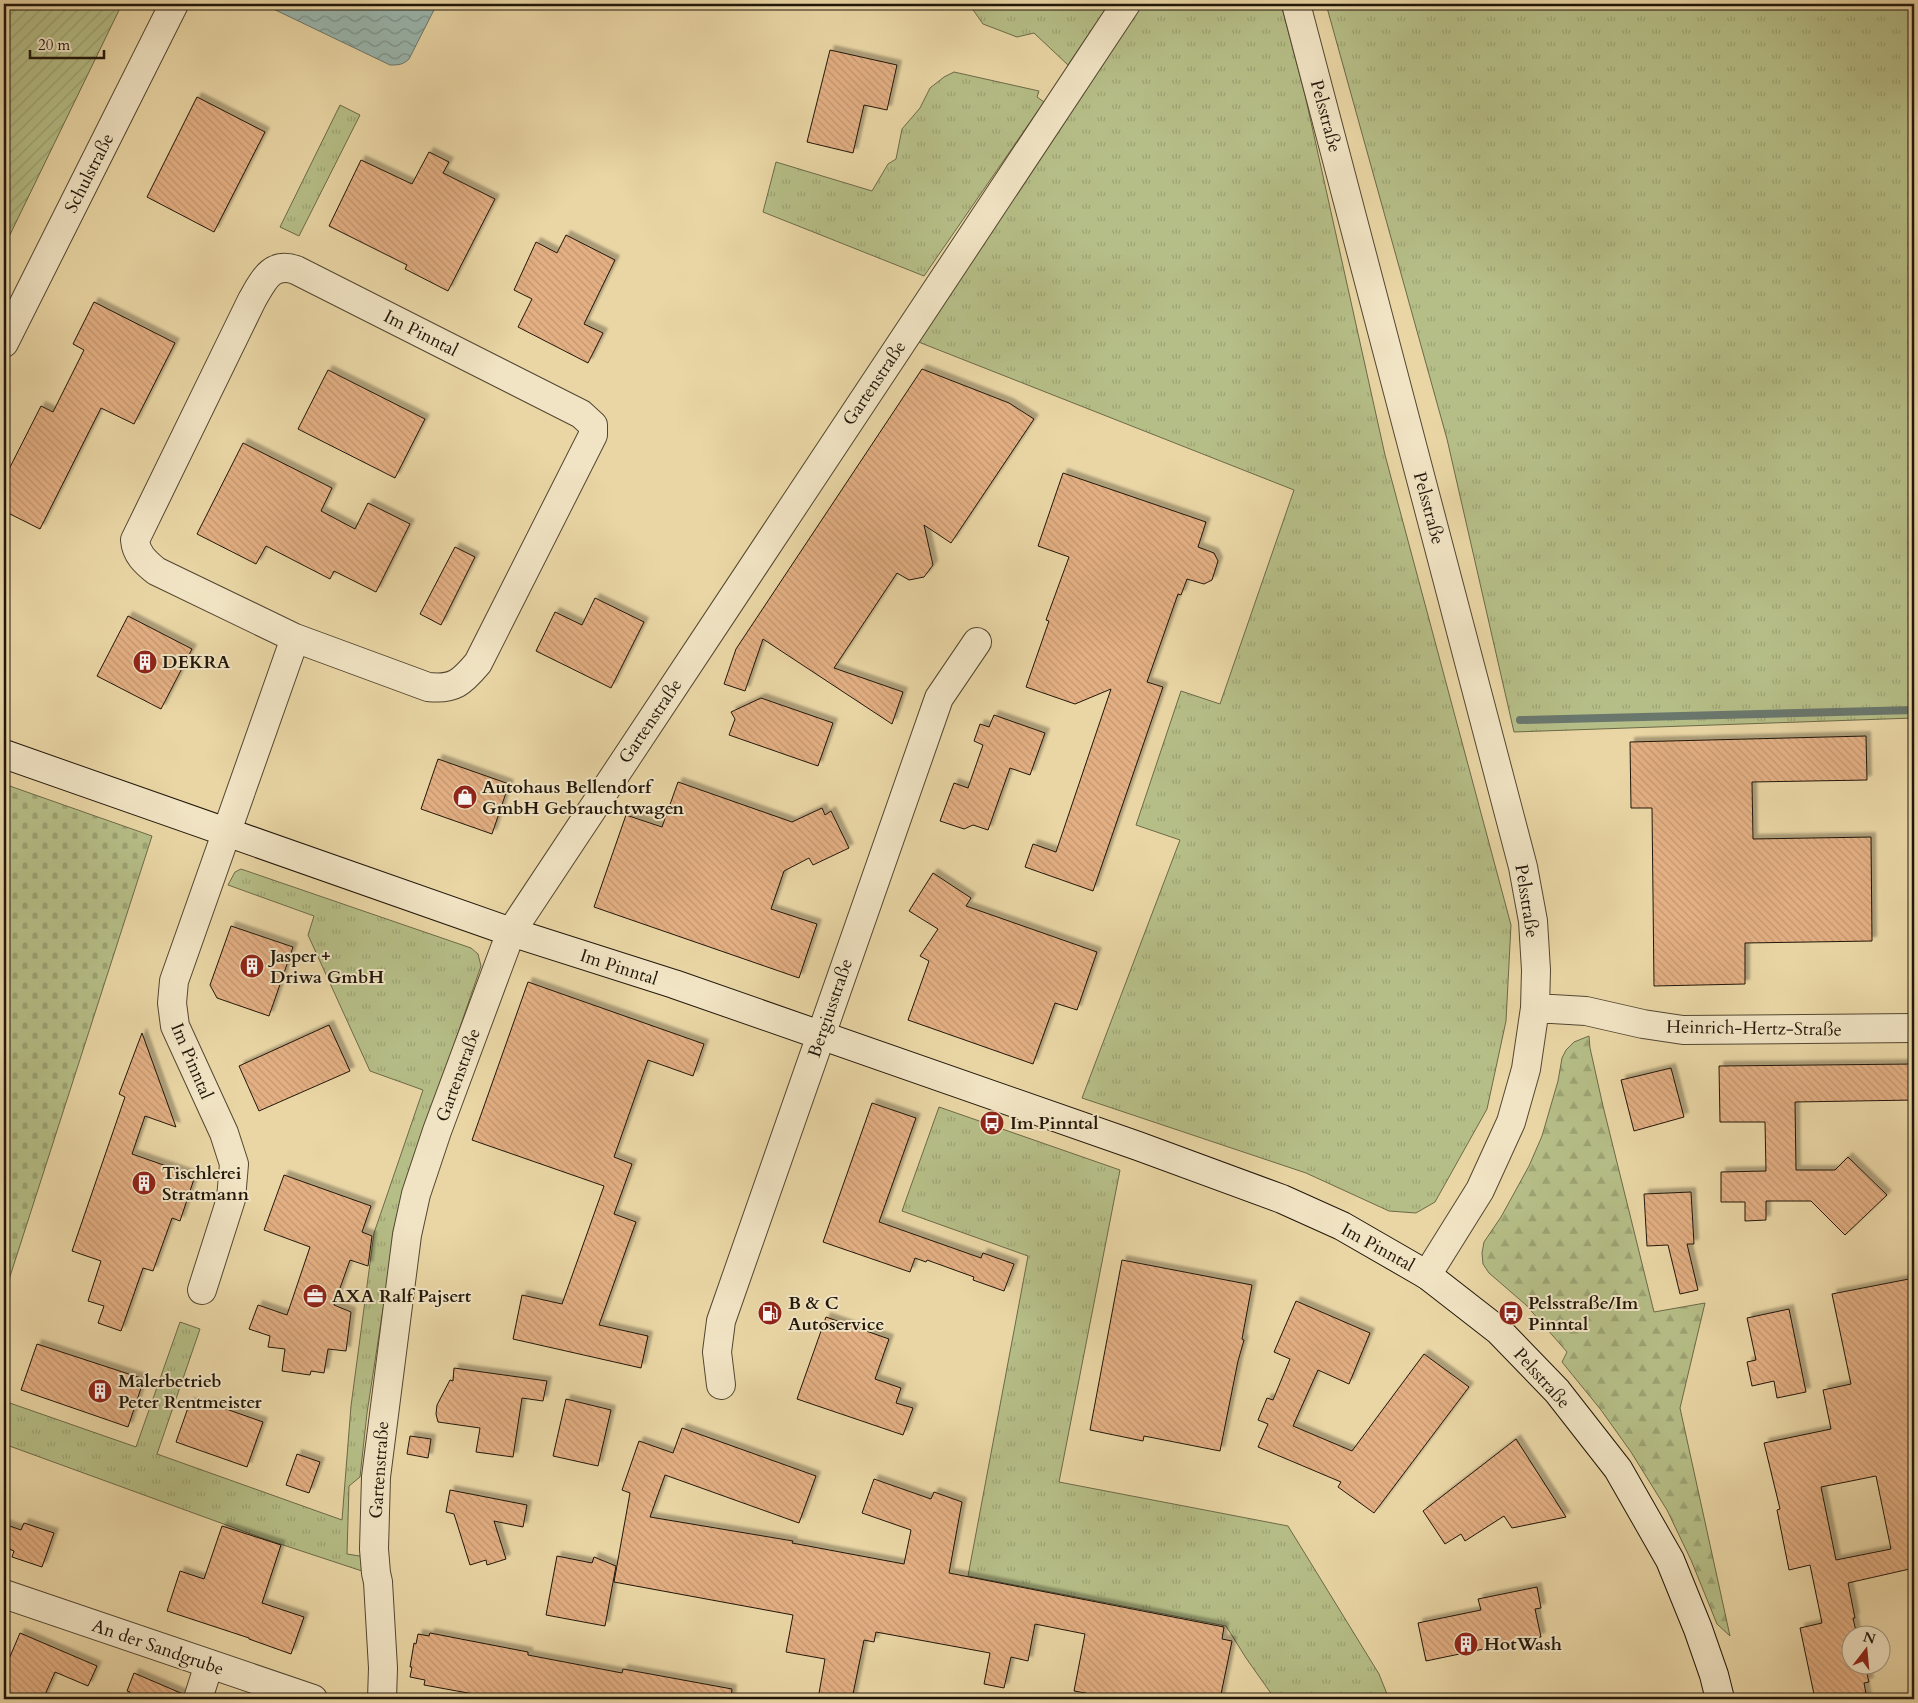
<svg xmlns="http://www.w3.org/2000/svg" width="1918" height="1703" viewBox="0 0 1918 1703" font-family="Cardo,serif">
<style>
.grass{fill:url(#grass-tufts);stroke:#6c6a48}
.forest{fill:url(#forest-firs);stroke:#6c6a48}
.cemetery{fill:url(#cemetery-stones);stroke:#6c6a48}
.garden{fill:url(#garden-furrows);stroke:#6c6a48}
.water{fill:url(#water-waves);stroke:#6a776d}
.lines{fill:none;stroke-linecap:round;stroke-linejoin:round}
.stream{stroke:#6a776d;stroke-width:8}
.building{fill:url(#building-back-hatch);stroke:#21170a;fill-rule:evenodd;filter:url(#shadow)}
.minor-casing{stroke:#534731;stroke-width:30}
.secondary-casing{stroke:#21170a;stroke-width:30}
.minor{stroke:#f1e4c4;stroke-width:28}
.secondary{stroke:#f1e4c4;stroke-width:28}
.labels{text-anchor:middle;stroke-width:4;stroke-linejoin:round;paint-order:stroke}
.street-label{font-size:18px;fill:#21170a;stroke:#f1e4c4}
.poi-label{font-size:18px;font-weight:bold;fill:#21170a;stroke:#f1e4c4;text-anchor:start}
</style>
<defs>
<pattern id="grass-tufts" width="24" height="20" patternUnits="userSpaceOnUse" patternTransform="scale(1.25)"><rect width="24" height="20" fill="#b6be87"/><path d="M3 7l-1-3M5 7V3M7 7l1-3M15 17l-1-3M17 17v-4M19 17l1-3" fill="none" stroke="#9ca373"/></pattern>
<pattern id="forest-firs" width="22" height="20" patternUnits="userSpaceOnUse" patternTransform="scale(1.25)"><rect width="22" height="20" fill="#b6be87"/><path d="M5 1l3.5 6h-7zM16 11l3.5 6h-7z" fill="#9ca373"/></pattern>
<pattern id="cemetery-stones" width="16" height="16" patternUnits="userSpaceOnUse" patternTransform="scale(1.25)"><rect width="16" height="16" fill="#b6be87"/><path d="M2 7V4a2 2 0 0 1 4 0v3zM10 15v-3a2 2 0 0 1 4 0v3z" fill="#9ca373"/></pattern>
<pattern id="garden-furrows" width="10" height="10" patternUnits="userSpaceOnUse" patternTransform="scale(1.25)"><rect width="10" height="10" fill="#b6be87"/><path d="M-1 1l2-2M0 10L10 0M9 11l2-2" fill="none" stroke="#9ca373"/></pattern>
<pattern id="water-waves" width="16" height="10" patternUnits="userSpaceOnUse" patternTransform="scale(1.25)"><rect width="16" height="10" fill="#9ab7af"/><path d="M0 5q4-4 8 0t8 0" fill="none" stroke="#7d948d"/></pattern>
<pattern id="building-back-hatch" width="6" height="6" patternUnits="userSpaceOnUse" patternTransform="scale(1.25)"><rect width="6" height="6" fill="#e3af83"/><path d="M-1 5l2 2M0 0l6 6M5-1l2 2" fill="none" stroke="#c29670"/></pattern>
<filter id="shadow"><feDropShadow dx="4.5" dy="-4.5" stdDeviation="1" flood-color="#0004"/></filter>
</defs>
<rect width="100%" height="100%" fill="#ead6a5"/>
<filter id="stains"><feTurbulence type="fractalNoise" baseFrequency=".004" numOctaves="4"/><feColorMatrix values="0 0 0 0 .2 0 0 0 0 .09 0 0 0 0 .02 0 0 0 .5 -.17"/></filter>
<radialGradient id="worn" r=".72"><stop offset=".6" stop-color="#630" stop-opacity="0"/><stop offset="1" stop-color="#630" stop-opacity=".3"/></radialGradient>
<!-- grass -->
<path class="grass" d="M 969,4 L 1109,4 L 1068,65 L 1034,33 L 1017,37 L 983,24 Z
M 1135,4 L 1281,4 L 1305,95 L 1385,455 L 1511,925 L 1506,1021 L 1487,1109 L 1435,1202 L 1416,1213 L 1389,1211 L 1306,1173 L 1082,1098 L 1180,840 L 1136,825 L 1181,691 L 1220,704 L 1294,490 L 916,341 Z
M 1326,4 L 1914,4 L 1914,718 L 1514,732 L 1447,439 Z
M 954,72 L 1039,91 L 1037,97 L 1044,102 L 924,276 L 763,212 L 776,162 L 872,191 L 888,164 L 896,159 L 902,129 L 920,108 L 930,88 L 944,77 Z
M 340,105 L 360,115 L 299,236 L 280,227 Z
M 241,869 L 471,948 L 478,954 L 481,966 L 399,1205 L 367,1413 L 360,1477 L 349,1486 L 347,1554 L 366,1557 L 365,1572 L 262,1538 L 4,1444 L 4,1401 L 136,1447 L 180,1322 L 200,1329 L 157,1454 L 342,1520 L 351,1406 L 374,1233 L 423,1090 L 370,1071 L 308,935 L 314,916 L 228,885 L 235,872 Z
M 939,1107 L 1120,1170 L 1059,1482 L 1288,1526 L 1379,1674 L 1389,1699 L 1275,1699 L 1246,1658 L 1226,1626 L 968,1576 L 1028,1256 L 902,1211 Z"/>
<!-- forest -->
<path class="forest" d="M 1589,1036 L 1590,1048 L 1603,1106 L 1654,1312 L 1705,1303 L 1680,1408 L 1730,1636 L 1717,1624 L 1691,1560 L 1667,1510 L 1631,1452 L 1601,1410 L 1562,1362 L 1567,1352 L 1526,1305 L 1489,1273 L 1483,1264 L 1482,1253 L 1484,1242 L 1501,1217 L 1529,1166 L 1542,1136 L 1558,1081 L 1562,1058 L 1566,1050 L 1574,1042 Z"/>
<!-- cemetery -->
<path class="cemetery" d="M 4,784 L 152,836 L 4,1295 Z"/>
<!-- garden -->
<path class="garden" d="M 4,4 L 122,4 L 4,247 Z"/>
<!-- water -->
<path class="water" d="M 263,4 L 437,4 L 409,59 C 403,65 398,65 390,65 Z"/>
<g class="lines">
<!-- stream -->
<path class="stream" d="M 1520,720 L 1914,710"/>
</g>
<!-- building -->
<path class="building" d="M 830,50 L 897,65 L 887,110 L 864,105 L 853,153 L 807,142 Z
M 197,97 L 265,132 L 214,232 L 147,197 Z
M 429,152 L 449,162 L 443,173 L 495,199 L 448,291 L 405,269 L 407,265 L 329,226 L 361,160 L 412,184 Z
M 566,235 L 615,260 L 584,324 L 603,333 L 588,363 L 518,327 L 532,299 L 514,290 L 536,242 L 557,253 Z
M 94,302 L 175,343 L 134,424 L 101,408 L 40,529 L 4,511 L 4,479 L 41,406 L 53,412 L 84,350 L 73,344 Z
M 922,369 L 1009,403 L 1034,419 L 951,543 L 924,525 L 933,565 L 924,577 L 909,580 L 897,573 L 834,668 L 903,692 L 892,724 L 763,639 L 745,691 L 724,684 L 736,649 Z
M 328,370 L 425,419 L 395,478 L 298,429 Z
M 243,443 L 332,488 L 321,511 L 355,529 L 368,503 L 410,524 L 376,592 L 334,571 L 330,579 L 266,546 L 256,564 L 197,534 Z
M 1063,473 L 1206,522 L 1198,547 L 1214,553 L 1218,561 L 1212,580 L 1204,584 L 1187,579 L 1181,595 L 1178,594 L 1147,682 L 1163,687 L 1093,891 L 1025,867 L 1033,844 L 1056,852 L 1111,689 L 1075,704 L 1026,687 L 1049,621 L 1046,620 L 1069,557 L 1038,546 Z
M 455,547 L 475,557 L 441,625 L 420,614 Z
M 595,598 L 644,622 L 611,688 L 536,651 L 555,612 L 582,625 Z
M 128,616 L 192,649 L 161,709 L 97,676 Z
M 761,698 L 833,723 L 818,766 L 729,735 L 735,719 L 731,712 Z
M 994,715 L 1045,733 L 1030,775 L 1010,768 L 988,830 L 973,825 L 964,829 L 940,821 L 954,783 L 968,788 L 983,745 L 974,741 L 980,724 L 989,727 Z
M 1866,736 L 1867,780 L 1752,782 L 1753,839 L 1871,837 L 1872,941 L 1745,943 L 1745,984 L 1654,986 L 1652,808 L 1631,808 L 1630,742 Z
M 438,759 L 509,784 L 492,834 L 421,809 Z
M 678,782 L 792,822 L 822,808 L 825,815 L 831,811 L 849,848 L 813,865 L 809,858 L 784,871 L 771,909 L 817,924 L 799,978 L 594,907 L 626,815 L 662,827 Z
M 933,873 L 971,898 L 966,906 L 1097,952 L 1077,1010 L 1055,1003 L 1033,1064 L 908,1020 L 929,961 L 920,956 L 938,929 L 909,911 Z
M 231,926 L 293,947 L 269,1016 L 217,998 L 210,985 Z
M 528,982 L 704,1044 L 693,1076 L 648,1060 L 614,1157 L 632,1164 L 614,1214 L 636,1222 L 599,1325 L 648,1336 L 641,1368 L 513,1339 L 522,1295 L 562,1304 L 604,1186 L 472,1140 Z
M 329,1025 L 350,1071 L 259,1111 L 239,1066 Z
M 142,1033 L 176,1127 L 145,1116 L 132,1154 L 195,1176 L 180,1221 L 172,1218 L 153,1271 L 143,1268 L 121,1331 L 98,1323 L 104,1306 L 88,1301 L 101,1261 L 72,1251 L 125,1097 L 119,1094 Z
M 1914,1064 L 1914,1100 L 1795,1102 L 1796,1170 L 1835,1170 L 1848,1157 L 1887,1195 L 1845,1235 L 1811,1201 L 1766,1201 L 1766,1220 L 1745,1221 L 1745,1202 L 1721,1202 L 1721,1172 L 1766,1171 L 1765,1122 L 1720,1122 L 1719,1066 Z
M 1671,1068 L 1684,1117 L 1634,1131 L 1621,1080 Z
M 872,1103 L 916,1118 L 879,1222 L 981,1258 L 983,1253 L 1014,1264 L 1004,1291 L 973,1280 L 974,1277 L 927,1260 L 926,1262 L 915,1258 L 910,1272 L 823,1242 Z
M 284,1175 L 371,1206 L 362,1232 L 372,1236 L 368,1266 L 350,1260 L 334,1305 L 351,1312 L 346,1351 L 328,1349 L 324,1373 L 311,1371 L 310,1375 L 282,1371 L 285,1349 L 268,1347 L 270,1336 L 249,1329 L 258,1305 L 287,1315 L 310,1247 L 264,1230 Z
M 1691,1192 L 1694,1244 L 1687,1244 L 1698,1290 L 1680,1294 L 1668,1245 L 1647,1246 L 1644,1194 Z
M 1122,1260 L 1252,1285 L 1242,1339 L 1244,1340 L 1238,1361 L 1220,1451 L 1144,1436 L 1143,1441 L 1090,1430 Z
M 1914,1278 L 1914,1568 L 1848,1583 L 1855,1618 L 1853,1618 L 1857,1636 L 1850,1636 L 1850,1666 L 1865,1666 L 1869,1682 L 1864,1683 L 1867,1699 L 1815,1699 L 1800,1628 L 1822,1623 L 1810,1565 L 1789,1570 L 1777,1510 L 1780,1509 L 1764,1443 L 1831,1429 L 1823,1390 L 1851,1384 L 1832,1294 ZM 1876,1476 L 1891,1549 L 1836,1560 L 1821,1487 Z
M 1296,1301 L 1370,1333 L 1349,1384 L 1318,1370 L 1293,1426 L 1352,1451 L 1424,1354 L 1469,1387 L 1374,1513 L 1338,1487 L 1341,1482 L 1258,1447 L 1268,1424 L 1258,1420 L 1267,1398 L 1273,1400 L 1290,1359 L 1274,1352 Z
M 1789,1309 L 1806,1392 L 1777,1398 L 1774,1381 L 1752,1386 L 1747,1362 L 1756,1360 L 1747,1318 Z
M 826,1317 L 889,1339 L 875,1379 L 901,1388 L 896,1403 L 913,1408 L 903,1435 L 797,1399 Z
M 37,1344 L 144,1379 L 128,1427 L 21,1390 Z
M 454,1368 L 547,1381 L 543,1401 L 522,1398 L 513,1457 L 476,1452 L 480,1428 L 438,1422 L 436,1414 L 437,1405 L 450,1380 L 453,1381 Z
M 566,1399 L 611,1410 L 598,1466 L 553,1456 Z
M 190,1402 L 207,1408 L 209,1403 L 263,1422 L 247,1467 L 176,1442 Z
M 682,1428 L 816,1476 L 799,1523 L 665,1475 L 650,1517 L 793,1541 L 792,1543 L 904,1564 L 911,1530 L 862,1513 L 874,1479 L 931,1499 L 934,1492 L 962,1502 L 949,1573 L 1224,1627 L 1222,1639 L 1232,1641 L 1220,1699 L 1118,1699 L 1074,1691 L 1085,1634 L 1035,1624 L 1028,1661 L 1011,1657 L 1004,1688 L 984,1684 L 990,1653 L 876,1632 L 874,1642 L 864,1640 L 852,1699 L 818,1699 L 825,1659 L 786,1652 L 793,1615 L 614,1582 L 630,1493 L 622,1490 L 639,1441 L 673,1453 Z
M 410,1436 L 431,1439 L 428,1458 L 407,1454 Z
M 1516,1439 L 1566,1517 L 1512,1528 L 1504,1516 L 1465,1541 L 1461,1534 L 1445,1544 L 1423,1511 Z
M 297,1454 L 320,1462 L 309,1493 L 286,1485 Z
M 450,1490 L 527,1505 L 523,1527 L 494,1521 L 506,1559 L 487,1565 L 486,1560 L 470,1565 L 454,1514 L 446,1512 Z
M 24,1523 L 54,1533 L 42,1567 L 12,1557 L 14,1551 L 4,1547 L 4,1524 L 21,1530 Z
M 222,1526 L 281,1545 L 262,1603 L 304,1617 L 291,1654 L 249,1639 L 249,1638 L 167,1611 L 180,1571 L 204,1579 Z
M 557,1556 L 592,1563 L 594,1557 L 616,1566 L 605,1626 L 546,1615 Z
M 1537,1587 L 1541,1608 L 1535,1609 L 1541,1637 L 1426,1661 L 1418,1623 L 1481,1610 L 1478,1599 Z
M 20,1633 L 97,1666 L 88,1686 L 55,1672 L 43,1699 L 17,1699 L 4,1694 L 4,1658 L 9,1659 Z
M 430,1633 L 528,1652 L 528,1655 L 622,1673 L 623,1669 L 732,1689 L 731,1699 L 501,1699 L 424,1685 L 425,1680 L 410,1677 L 412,1667 L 410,1667 L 414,1643 L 416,1644 L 418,1634 L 429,1636 Z
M 134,1673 L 183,1694 L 183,1699 L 127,1699 L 130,1692 L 127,1691 Z"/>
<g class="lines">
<defs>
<path id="minor" d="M 1296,4 L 1523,867 L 1533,921 L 1536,970 L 1535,1008 L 1526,1069 L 1511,1122 L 1480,1190 L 1427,1275
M 4,343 L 174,4
M 1535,1008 L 1586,1011 L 1643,1024 L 1683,1030 L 1914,1028
M 202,1290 L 231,1199 L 234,1164 L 224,1133 L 175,1026 L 172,1003 L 174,981 L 295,638 L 428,687 C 454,690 462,682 478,663 L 593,435 L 593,425 L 581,414 L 296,270 C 271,261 263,281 252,300 L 135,540 C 136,554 145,562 156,571 L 295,638
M 721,1385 L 717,1352 L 721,1321 L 939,698 L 977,642
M 4,1594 L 313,1699
M 198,1699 L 209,1664
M 382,1699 L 383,1668 L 378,1582 L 376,1573 L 374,1549 L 376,1477 L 407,1235 L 416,1194 L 437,1131 L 511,932 L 1126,4"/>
<path id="secondary" d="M 4,754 L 511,932 L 674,984 L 1138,1146 L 1282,1199 L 1342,1226 L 1427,1275 L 1499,1331 L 1557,1391 L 1618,1469 L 1670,1560 L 1698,1629 L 1714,1675 L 1720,1699"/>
</defs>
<!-- minor casing -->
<use href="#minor" class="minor-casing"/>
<!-- secondary casing -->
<use href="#secondary" class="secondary-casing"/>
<!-- minor -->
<use href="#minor" class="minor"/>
<!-- secondary -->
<use href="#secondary" class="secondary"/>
</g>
<!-- icons -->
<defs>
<symbol id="building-disc" viewBox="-11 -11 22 22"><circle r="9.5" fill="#8f2418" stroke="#f1e4c4"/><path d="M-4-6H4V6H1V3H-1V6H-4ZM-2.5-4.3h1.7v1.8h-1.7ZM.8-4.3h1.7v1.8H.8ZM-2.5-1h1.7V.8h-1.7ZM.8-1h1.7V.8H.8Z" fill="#fff"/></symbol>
<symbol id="shop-disc" viewBox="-11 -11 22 22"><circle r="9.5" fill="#8f2418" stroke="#f1e4c4"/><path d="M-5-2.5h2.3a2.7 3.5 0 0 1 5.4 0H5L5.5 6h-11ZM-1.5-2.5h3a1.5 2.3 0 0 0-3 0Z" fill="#fff"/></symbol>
<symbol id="bus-disc" viewBox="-11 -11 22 22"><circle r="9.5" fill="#8f2418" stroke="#f1e4c4"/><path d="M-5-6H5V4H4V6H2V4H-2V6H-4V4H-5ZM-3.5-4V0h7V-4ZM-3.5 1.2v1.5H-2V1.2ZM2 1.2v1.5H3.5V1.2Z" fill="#fff"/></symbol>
<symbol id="office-disc" viewBox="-11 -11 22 22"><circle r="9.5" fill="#8f2418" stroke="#f1e4c4"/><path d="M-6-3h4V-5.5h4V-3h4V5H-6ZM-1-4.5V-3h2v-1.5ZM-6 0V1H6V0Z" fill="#fff"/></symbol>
<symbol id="fuel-disc" viewBox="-11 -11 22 22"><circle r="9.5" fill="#8f2418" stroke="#f1e4c4"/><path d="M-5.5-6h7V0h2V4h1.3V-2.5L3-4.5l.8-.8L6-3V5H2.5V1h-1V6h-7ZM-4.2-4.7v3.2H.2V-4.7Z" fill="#fff"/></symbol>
</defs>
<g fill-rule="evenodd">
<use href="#building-disc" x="131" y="648" width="28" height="28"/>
<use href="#shop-disc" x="451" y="783" width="28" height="28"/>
<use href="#building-disc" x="238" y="952" width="28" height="28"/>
<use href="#bus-disc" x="978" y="1109" width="28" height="28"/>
<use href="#building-disc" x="130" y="1169" width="28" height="28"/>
<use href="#office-disc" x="301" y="1282" width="28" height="28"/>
<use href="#fuel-disc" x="756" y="1299" width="28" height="28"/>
<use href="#bus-disc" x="1497" y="1299" width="28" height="28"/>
<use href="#building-disc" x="86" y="1377" width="28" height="28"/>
<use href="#building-disc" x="1452" y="1630" width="28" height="28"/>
</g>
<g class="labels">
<!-- street labels -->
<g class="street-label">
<text transform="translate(1326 116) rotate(75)" y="6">Pelsstraße</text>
<text transform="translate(89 173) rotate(-63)" y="6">Schulstraße</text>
<text transform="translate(421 333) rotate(27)" y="6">Im Pinntal</text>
<text transform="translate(874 383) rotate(-56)" y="6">Gartenstraße</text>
<text transform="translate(1429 508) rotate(75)" y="6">Pelsstraße</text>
<text transform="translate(650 721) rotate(-56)" y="6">Gartenstraße</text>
<text transform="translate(1527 901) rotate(81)" y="6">Pelsstraße</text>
<text transform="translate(619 967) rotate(18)" y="6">Im Pinntal</text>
<text transform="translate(830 1008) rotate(-71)" y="6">Bergiusstraße</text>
<text transform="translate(1754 1028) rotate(1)" y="6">Heinrich-Hertz-Straße</text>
<text transform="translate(192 1061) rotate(67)" y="6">Im Pinntal</text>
<text transform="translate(458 1075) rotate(-70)" y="6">Gartenstraße</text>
<text transform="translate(1378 1247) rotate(29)" y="6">Im Pinntal</text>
<text transform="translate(1542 1378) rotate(48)" y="6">Pelsstraße</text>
<text transform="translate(379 1470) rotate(-86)" y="6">Gartenstraße</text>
<text transform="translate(158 1647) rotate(19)" y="6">An der Sandgrube</text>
</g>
<!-- poi labels -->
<g class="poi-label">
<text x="162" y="668">DEKRA</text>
<text x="482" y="793">Autohaus Bellendorf<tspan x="482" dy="21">GmbH Gebrauchtwagen</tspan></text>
<text x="270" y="962">Jasper +<tspan x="270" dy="21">Driwa GmbH</tspan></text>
<text x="1010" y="1129">Im Pinntal</text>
<text x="162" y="1179">Tischlerei<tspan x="162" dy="21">Stratmann</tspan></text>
<text x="332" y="1302">AXA Ralf Pajsert</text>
<text x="788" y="1309">B &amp; C<tspan x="788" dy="21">Autoservice</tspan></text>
<text x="1528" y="1309">Pelsstraße/Im<tspan x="1528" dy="21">Pinntal</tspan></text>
<text x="118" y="1387">Malerbetrieb<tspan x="118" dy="21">Peter Rentmeister</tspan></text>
<text x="1484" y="1650">HotWash</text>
</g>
</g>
<!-- margin -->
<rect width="1918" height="1703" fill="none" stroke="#ead6a5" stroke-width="20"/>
<rect x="5" y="5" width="1908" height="1693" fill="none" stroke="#21170a" stroke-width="2.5"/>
<rect x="10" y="10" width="1898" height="1683" fill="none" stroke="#21170a"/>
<!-- north arrow -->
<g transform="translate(1866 1650) rotate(16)"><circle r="24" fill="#f1e4c4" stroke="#9e927a"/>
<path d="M0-4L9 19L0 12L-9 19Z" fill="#8f2418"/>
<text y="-8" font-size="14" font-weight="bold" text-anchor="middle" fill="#21170a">N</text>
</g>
<!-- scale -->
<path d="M30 50v8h74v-8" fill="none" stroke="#21170a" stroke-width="2.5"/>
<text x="38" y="50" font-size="15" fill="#21170a" stroke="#f1e4c4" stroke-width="4" paint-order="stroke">20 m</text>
<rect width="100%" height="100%" filter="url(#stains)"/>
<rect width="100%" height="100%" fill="url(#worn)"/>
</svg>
